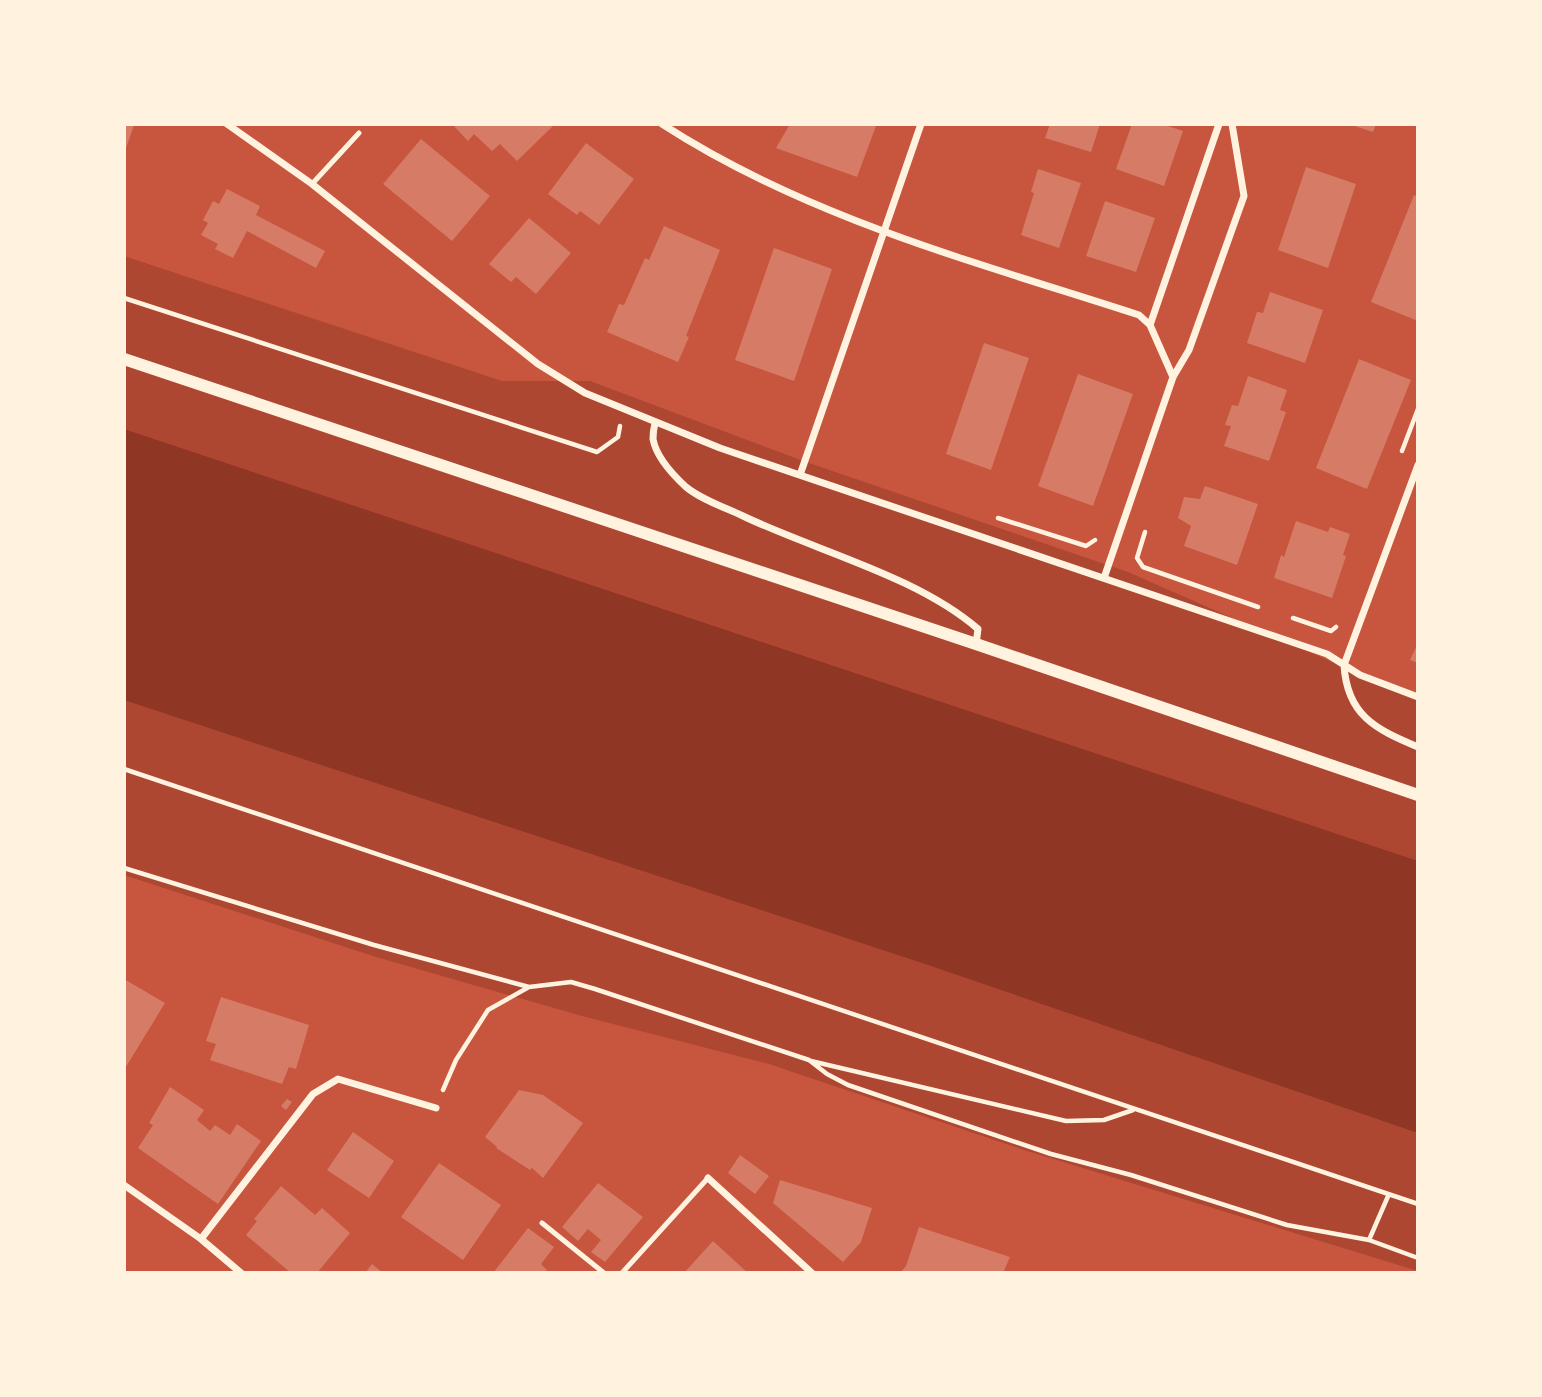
<svg xmlns="http://www.w3.org/2000/svg" width="1542" height="1397" viewBox="0 0 1542 1397" font-family="Raleway,sans-serif">
<style>
.green{fill:#ae4732}
.water{fill:#8f3625}
.building{fill:#d67c66}
.lines{fill:none;stroke-linecap:round;stroke-linejoin:round}
.path{stroke:#fff3e0;stroke-width:4.5}
.service{stroke:#fff3e0;stroke-width:5}
.minor{stroke:#fff3e0;stroke-width:7}
.tertiary{stroke:#fff3e0;stroke-width:12}
</style>
<rect width="100%" height="100%" fill="#c8553d"/>
<!-- green -->
<path class="green" d="M 124,256 L 502,381 L 590,381 L 806,462 L 1128,572 L 1341,666 L 1418,694 L 1418,1271 L 1021,1149 L 769,1064 L 582,1016 L 376,957 L 124,875 Z"/>
<!-- water -->
<path class="water" d="M 124,429 L 1418,861 L 1418,1133 L 928,965 L 124,700 Z"/>
<!-- building -->
<path class="building" d="M 124,124 L 134,125 L 125,151 L 124,151 Z
M 452,124 L 555,124 L 517,161 L 500,144 L 492,151 L 474,134 L 468,141 Z
M 790,124 L 871,124 L 876,126 L 857,177 L 776,148 Z
M 1050,124 L 1100,124 L 1091,152 L 1045,138 Z
M 1132,124 L 1162,124 L 1183,131 L 1164,186 L 1116,169 Z
M 1348,124 L 1376,124 L 1373,132 Z
M 421,139 L 490,196 L 452,241 L 383,184 Z
M 586,143 L 634,179 L 599,225 L 580,211 L 577,215 L 548,194 Z
M 1306,167 L 1356,184 L 1328,268 L 1278,250 Z
M 1038,169 L 1081,183 L 1059,248 L 1021,235 L 1034,193 L 1031,192 Z
M 227,189 L 260,206 L 256,215 L 325,251 L 316,268 L 247,231 L 233,258 L 215,249 L 218,244 L 201,235 L 208,223 L 203,220 L 213,201 L 219,204 Z
M 1414,195 L 1418,197 L 1418,321 L 1371,302 Z
M 1105,201 L 1155,218 L 1136,272 L 1086,256 Z
M 529,218 L 571,253 L 536,294 L 516,277 L 511,282 L 489,264 Z
M 664,226 L 720,250 L 686,336 L 689,337 L 678,362 L 607,332 L 619,304 L 624,305 L 645,258 L 649,260 Z
M 774,248 L 832,269 L 794,381 L 735,360 Z
M 1270,292 L 1323,310 L 1305,363 L 1247,343 L 1257,312 L 1263,313 Z
M 984,343 L 1029,358 L 991,470 L 946,454 Z
M 1359,359 L 1411,380 L 1367,489 L 1316,468 Z
M 1078,374 L 1133,394 L 1093,506 L 1038,486 Z
M 1248,376 L 1287,390 L 1280,410 L 1286,412 L 1269,461 L 1224,446 L 1231,426 L 1225,425 L 1232,405 L 1238,406 Z
M 1205,486 L 1258,504 L 1237,565 L 1184,546 L 1191,526 L 1178,518 L 1184,497 L 1200,499 Z
M 1296,521 L 1328,532 L 1330,527 L 1350,534 L 1343,555 L 1346,556 L 1332,598 L 1274,578 L 1281,555 L 1284,557 Z
M 1418,643 L 1418,663 L 1410,660 Z
M 124,979 L 165,1003 L 124,1070 Z
M 221,997 L 309,1025 L 296,1069 L 289,1067 L 282,1084 L 210,1060 L 216,1044 L 206,1041 Z
M 170,1087 L 204,1110 L 197,1120 L 210,1131 L 215,1125 L 230,1135 L 237,1124 L 261,1141 L 218,1204 L 138,1148 L 153,1125 L 149,1123 Z
M 519,1090 L 543,1095 L 583,1123 L 543,1178 L 532,1168 L 530,1170 L 496,1148 L 497,1147 L 485,1137 Z
M 287,1099 L 292,1102 L 286,1110 L 281,1106 Z
M 353,1132 L 394,1161 L 369,1198 L 327,1170 Z
M 740,1155 L 769,1176 L 755,1194 L 728,1173 Z
M 439,1163 L 501,1205 L 463,1260 L 401,1217 Z
M 780,1180 L 872,1208 L 861,1242 L 843,1262 L 773,1203 Z
M 598,1183 L 643,1217 L 605,1262 L 591,1252 L 601,1240 L 588,1229 L 578,1241 L 562,1227 Z
M 281,1186 L 315,1215 L 322,1208 L 350,1233 L 317,1273 L 291,1273 L 246,1235 L 257,1221 L 254,1219 Z
M 919,1227 L 1010,1257 L 1003,1273 L 900,1273 L 906,1266 Z
M 528,1228 L 554,1247 L 541,1264 L 547,1270 L 544,1273 L 493,1273 Z
M 713,1241 L 748,1273 L 684,1273 Z
M 372,1264 L 383,1273 L 365,1273 Z"/>
<g class="lines">
<!-- path -->
<path class="path" d="M 124,298 L 597,452 L 618,437 L 620,426
M 1402,451 L 1418,409
M 998,518 L 1086,546 L 1095,540
M 1145,532 L 1137,558 L 1143,567 L 1258,607
M 1293,618 L 1331,631 L 1336,627
M 124,769 L 1418,1204
M 124,868 L 374,945 L 529,987 L 571,982 L 595,989 L 809,1060 L 827,1074 L 848,1085 L 1051,1154 L 1131,1175 L 1287,1225 L 1369,1240 L 1418,1258
M 811,1061 L 1066,1121 L 1104,1120 L 1133,1110
M 443,1090 L 456,1060 L 488,1010 L 529,987
M 1369,1240 L 1389,1194"/>
<!-- service -->
<path class="service" d="M 312,184 L 359,133
M 542,1223 L 604,1273
M 622,1273 L 708,1178"/>
<!-- minor -->
<path class="minor" d="M 227,124 L 312,184 L 538,364 L 585,393 L 720,448 L 1327,654 L 1360,675 L 1418,697
M 662,124 C 807,218 976,262 1139,315 L 1150,325
M 1173,377 L 1150,325 L 1219,124
M 655,423 C 654,427 653,434 653,439 C 656,456 673,475 686,487 C 702,500 724,507 743,516 C 816,551 917,576 978,629 L 976,644
M 1418,465 L 1344,665 C 1347,715 1375,729 1418,747
M 800,475 L 921,124
M 1104,578 L 1173,377 L 1189,350 L 1244,196 L 1232,124
M 708,1178 L 812,1273
M 124,1185 L 201,1239 L 241,1273
M 201,1239 L 313,1094 L 338,1079 L 436,1108"/>
<!-- tertiary -->
<path class="tertiary" d="M 124,359 L 976,644 L 1418,795"/>
</g>
<!-- border -->
<rect width="1542" height="1397" fill="none" stroke="#fff3e0" stroke-width="252"/>
</svg>
